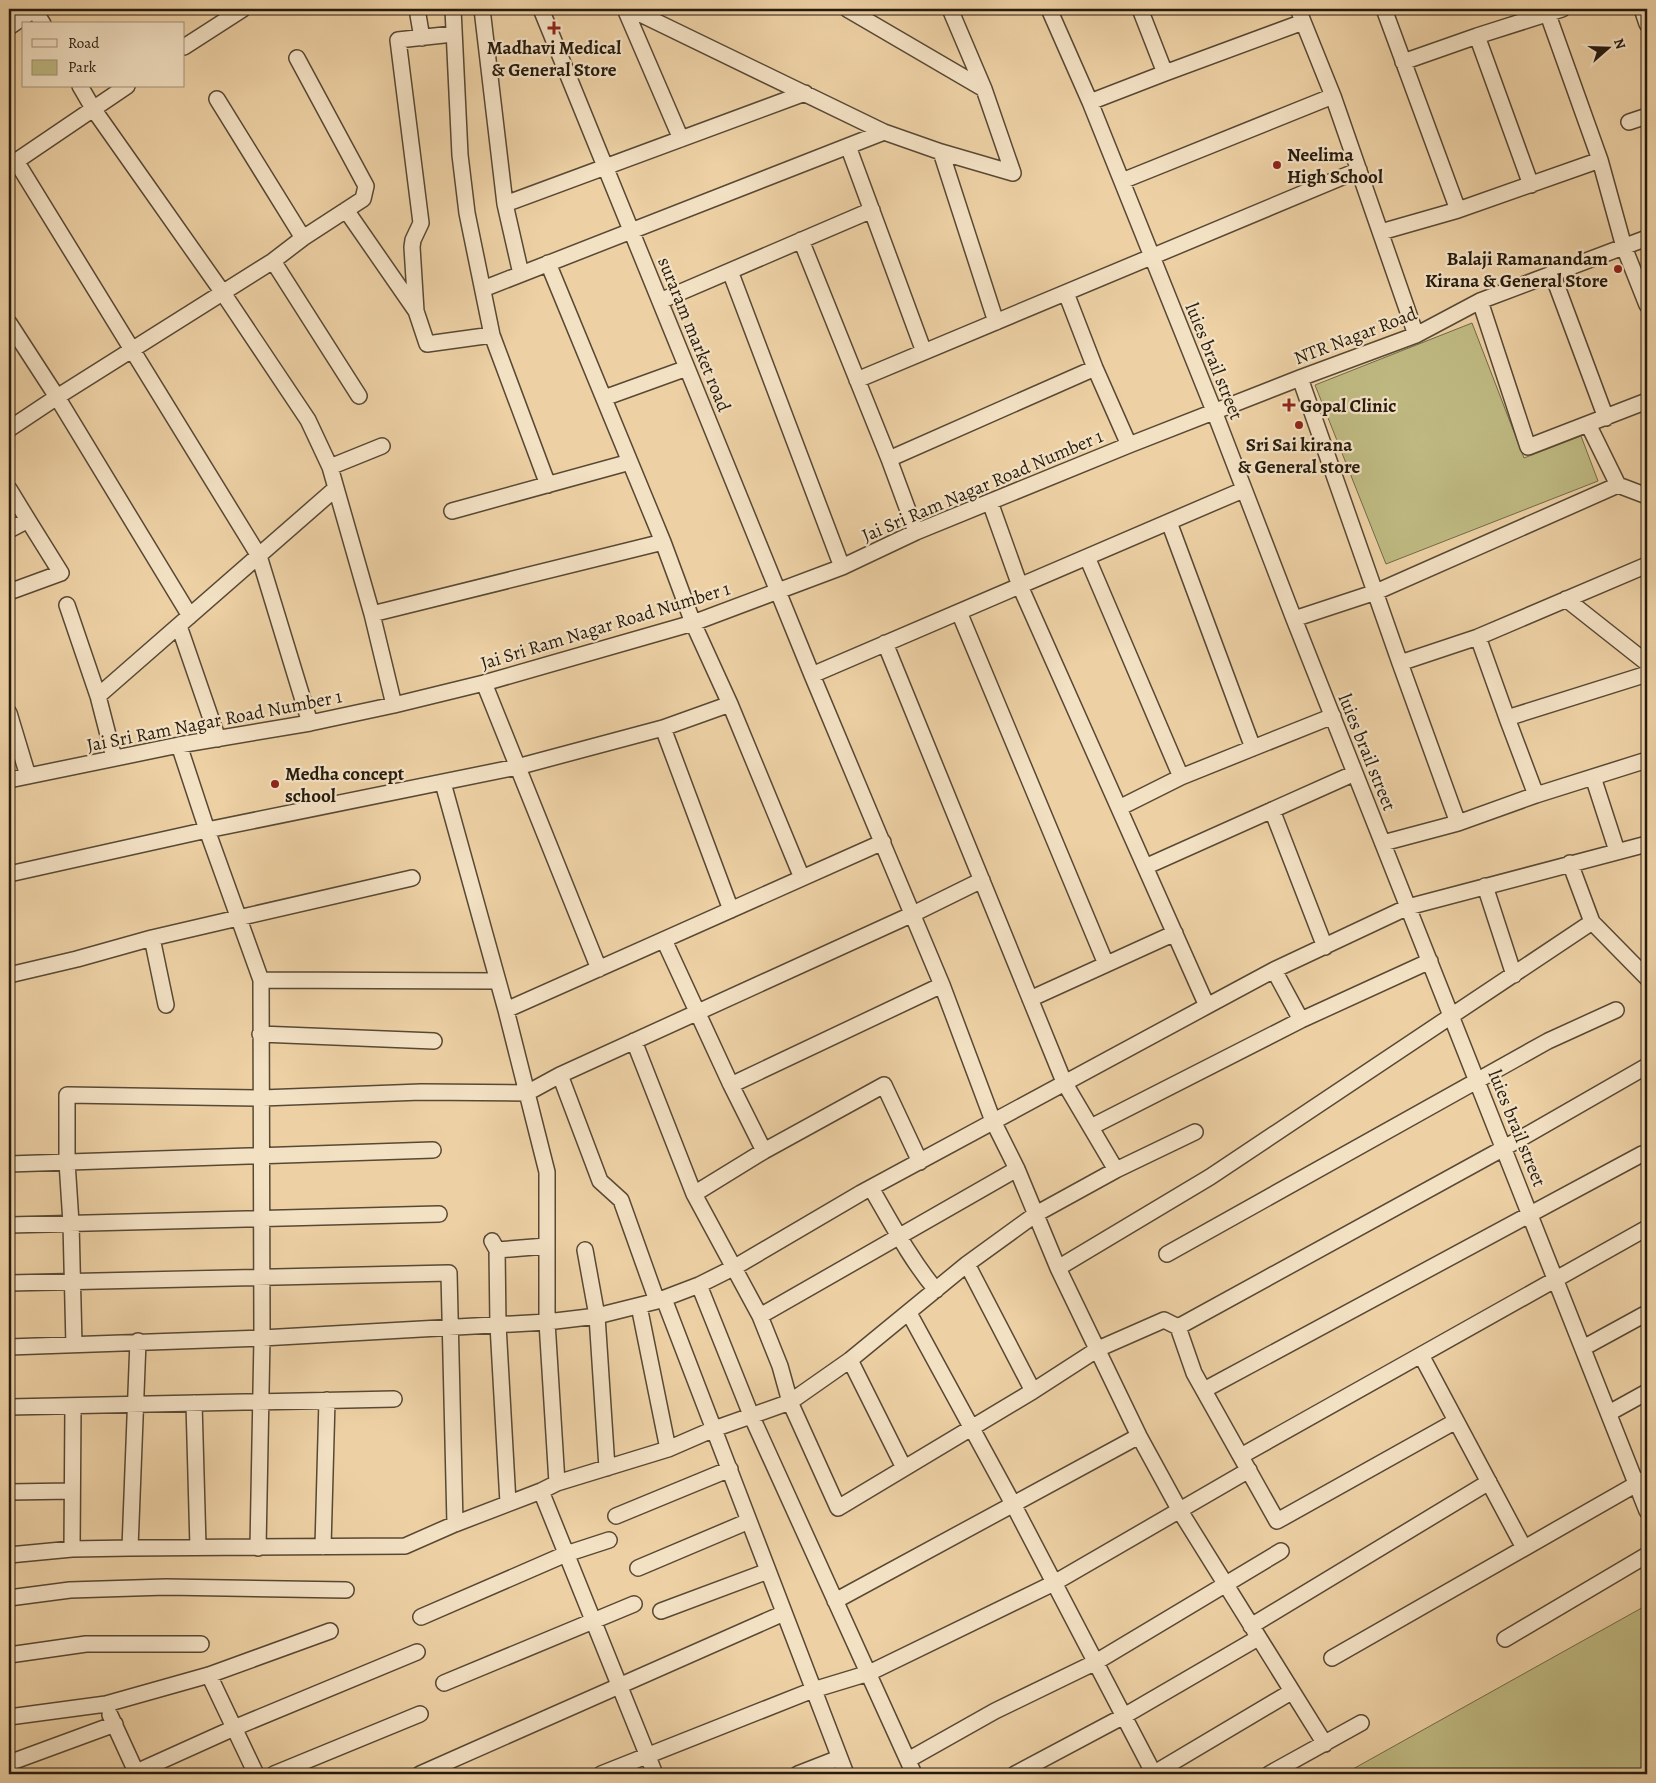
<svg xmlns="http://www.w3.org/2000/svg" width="1656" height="1783" viewBox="0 0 1656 1783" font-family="Alegreya,serif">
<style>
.green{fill:#bfba82;stroke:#726a48}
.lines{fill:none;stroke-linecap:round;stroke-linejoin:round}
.street-casing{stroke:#584834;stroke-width:18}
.street{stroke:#f3e1c4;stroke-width:15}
.poi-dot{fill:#8f2418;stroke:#f3e1c4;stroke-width:2}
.labels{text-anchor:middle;stroke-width:4.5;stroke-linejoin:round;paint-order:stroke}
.poi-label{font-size:19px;font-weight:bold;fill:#261b0e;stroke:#f3e1c4;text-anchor:start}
.street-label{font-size:19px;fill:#261b0e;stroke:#f3e1c4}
</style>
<rect width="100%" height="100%" fill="#edd1a5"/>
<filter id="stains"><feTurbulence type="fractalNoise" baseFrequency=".004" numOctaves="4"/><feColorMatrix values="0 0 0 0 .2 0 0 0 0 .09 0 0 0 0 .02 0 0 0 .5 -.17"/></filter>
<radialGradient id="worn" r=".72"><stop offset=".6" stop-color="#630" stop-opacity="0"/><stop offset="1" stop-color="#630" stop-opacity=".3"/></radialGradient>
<!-- green -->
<path class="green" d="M 1472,323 L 1524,458 L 1581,436 L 1598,481 L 1386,564 L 1315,385 Z
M 1647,1605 L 1647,1774 L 1344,1774 Z"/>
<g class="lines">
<defs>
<path id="street" d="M 34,9 L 43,24
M 417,9 L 422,38
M 453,9 L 460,155 L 467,213 L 492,335 L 548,485
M 482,9 L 505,204 L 521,274
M 541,9 L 812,675 L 942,985 L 993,1121 L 1017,1169 L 1058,1268 L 1139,1436 L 1180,1511 L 1325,1744
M 625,9 L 681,139
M 630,9 L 884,132 L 941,152 L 1013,173
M 847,9 L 984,89
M 950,9 L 984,89 L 1013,173
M 1049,9 L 1090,102 L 1214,411 L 1294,619 L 1647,1511
M 1140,9 L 1165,73
M 1298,9 L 1333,96 L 1416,335
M 1384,9 L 1458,210
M 1546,9 L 1600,160 L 1624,247 L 1647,305
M 1642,9 L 1647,24
M 9,27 L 35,9
M 1477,36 L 1531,185
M 184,47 L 243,9
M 1403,62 L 1477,36 L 1562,9
M 80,86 L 94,110 L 223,293 L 308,420 L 330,467 L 372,614 L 394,705
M 217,99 L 303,238
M 1090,102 L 1165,73 L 1303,22
M 1629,122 L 1647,116
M 848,146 L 924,352
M 941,152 L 996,322
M 16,161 L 259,556 L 310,723
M 9,166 L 127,86
M 1122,181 L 1333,96
M 505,204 L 805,93
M 346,210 L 416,311 L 427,344 L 492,335
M 1381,232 L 1458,210 L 1600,160
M 801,240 L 889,459 L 916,532
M 273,261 L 359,396
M 548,263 L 663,542 L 693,623 L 730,704 L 802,878
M 730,271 L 842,567
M 1552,273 L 1606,418
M 483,289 L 884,132
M 1066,293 L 1095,368 L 1129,445
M 660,301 L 872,210
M 1480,301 L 1528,447 L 1647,401
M 416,311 L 412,247 L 413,240 L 421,223 L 398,40 L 453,34
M 9,323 L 57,397 L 190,616
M 1300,378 L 1400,663
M 857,380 L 1359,170
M 604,398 L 687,368
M 1588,424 L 1618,485 L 1647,496
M 9,429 L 57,397 L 273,261 L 303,238 L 363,199 L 366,186 L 297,58
M 889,459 L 1095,368
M 330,467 L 382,446
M 9,489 L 28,520
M 990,502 L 1020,586 L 1207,1006
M 452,511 L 630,462
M 1169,522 L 1253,748 L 1333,716
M 9,530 L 28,520 L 61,573 L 9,592
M 1087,557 L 1181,777 L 1119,808
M 1566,599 L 1647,663
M 67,605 L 98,696 L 114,758
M 959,612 L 1106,964
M 372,614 L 663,542
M 1294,619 L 1376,592 L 1618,485
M 179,626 L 218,739
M 1478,637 L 1507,718 L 1647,674
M 885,643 L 1064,1082 L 1116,1170
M 812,675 L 1243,490
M 484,683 L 599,969
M 98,696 L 335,489
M 9,713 L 28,776
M 1507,718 L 1536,795
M 663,728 L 731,910
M 179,745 L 207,830 L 261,980 L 262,1338 L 258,1548
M 1181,777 L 1253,748
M 1593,777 L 1617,851
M 9,780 L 179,745 L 310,723 L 394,705 L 484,683 L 693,623 L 842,567 L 916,532 L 1129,445 L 1300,378 L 1416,335 L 1480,301 L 1647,238
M 443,783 L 506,1010 L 547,1172 L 547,1322 L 557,1483
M 1272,810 L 1325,947
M 1458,823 L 1400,663 L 1478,637 L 1647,565
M 1383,843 L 1458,823 L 1536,795 L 1647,760
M 1570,863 L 1592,922 L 1647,978
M 1145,867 L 1355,773
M 9,874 L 207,830 L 517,767 L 663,728 L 730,704
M 1485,886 L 1514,975
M 152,938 L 166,1005
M 664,940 L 731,1085 L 764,1151
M 1274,970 L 1301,1020
M 9,975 L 77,959 L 152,938 L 238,918 L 412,878
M 261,980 L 498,981
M 1030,999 L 1175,933
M 506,1010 L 883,842
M 260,1034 L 434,1041
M 634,1041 L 694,1194 L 760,1316 L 780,1366 L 790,1402 L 838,1508 L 1033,1391 L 1098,1349 L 1164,1320 L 1178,1327 L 1504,1148 L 1647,1066
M 560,1075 L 600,1181 L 621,1200 L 657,1301
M 731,1085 L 942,985
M 1091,1127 L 1301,1020 L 1430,961
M 9,1164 L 433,1150
M 871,1188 C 891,1222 910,1259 936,1290
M 694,1194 L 764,1151 L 884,1085 L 920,1162
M 9,1225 L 439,1214
M 492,1241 L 497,1250 L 498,1325 L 508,1503
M 497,1250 L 546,1246
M 585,1250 L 597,1316 L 607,1468
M 1167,1254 L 1548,1041 L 1616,1010
M 967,1264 L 1033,1391
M 1058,1268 L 1210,1177 L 1592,922
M 9,1283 L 449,1273 L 455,1524
M 699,1285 L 751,1415 L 914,1774
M 664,1299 L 846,1774
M 639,1306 L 668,1449
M 909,1313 L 1013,1504 L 1154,1774
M 760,1316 L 1017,1169
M 1178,1327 L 1194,1373 L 1277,1521 L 1456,1421
M 74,1345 L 71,1223 L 67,1162 L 67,1095 L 262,1098 L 421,1092 L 527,1093 L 560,1075 L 913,914 L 982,880
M 9,1347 L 262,1338 L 547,1322 L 597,1316 L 657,1301 L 699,1285 L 735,1267 L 861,1193 L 1207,1006 L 1274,970 L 1408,907 L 1647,844
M 1583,1348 L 1647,1313
M 1421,1355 L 1524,1548
M 850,1360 L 904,1468
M 1204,1390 L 1642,1154
M 194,1403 L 198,1547
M 9,1407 L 394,1399
M 1609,1413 L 1647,1392
M 1241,1456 L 1647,1228
M 541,1491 L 655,1774
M 9,1492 L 72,1491
M 616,1516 L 730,1469
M 323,1547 L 327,1400
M 130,1548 L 138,1341
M 72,1549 L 73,1406
M 9,1555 L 72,1549 L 130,1548 L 405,1546 L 455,1524 L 541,1491 L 557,1483 L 668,1449 L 714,1429 L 790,1402 L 850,1360 L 967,1264 L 1036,1214 L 1116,1170 L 1195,1132
M 638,1568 L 749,1521
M 9,1598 L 70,1590 L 166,1587 L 346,1590
M 835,1601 L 1139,1436
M 661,1611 L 768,1571
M 421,1617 L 566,1554 L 609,1540
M 1251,1626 L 1489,1482
M 1505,1639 L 1647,1555
M 9,1655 L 86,1644 L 201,1644
M 1332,1658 L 1647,1478
M 209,1675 L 256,1774
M 444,1683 L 634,1604
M 110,1715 L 137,1774
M 9,1717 L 106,1704 L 209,1675 L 330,1631
M 908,1760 L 995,1711 L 1096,1662 L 1281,1551
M 9,1763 L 115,1724
M 132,1774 L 234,1728 L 417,1652
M 274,1774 L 420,1714
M 420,1774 L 784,1613
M 601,1774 L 813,1690 L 869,1673 L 1054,1583 L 1249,1470
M 798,1774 L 839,1758
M 1015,1774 L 1124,1716 L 1258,1638
M 1153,1774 L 1291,1692
M 1269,1774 L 1361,1723"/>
</defs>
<!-- street casing -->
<use href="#street" class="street-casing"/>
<!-- street -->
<use href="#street" class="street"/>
</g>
<!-- markers -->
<g class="poi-dot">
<path d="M551.5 20.5h5v5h5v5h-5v5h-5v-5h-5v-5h5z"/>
<circle cx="1277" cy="165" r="5"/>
<circle cx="1618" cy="269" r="5"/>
<path d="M1286.5 397.5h5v5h5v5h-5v5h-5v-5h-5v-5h5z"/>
<circle cx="1299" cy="425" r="5"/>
<circle cx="275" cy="784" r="5"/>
</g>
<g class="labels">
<!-- poi labels -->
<g class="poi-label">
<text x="554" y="54" text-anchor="middle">Madhavi Medical<tspan x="554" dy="22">&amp; General Store</tspan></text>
<text x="1287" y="161">Neelima<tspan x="1287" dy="22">High School</tspan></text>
<text x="1608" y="265" text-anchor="end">Balaji Ramanandam<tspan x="1608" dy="22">Kirana &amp; General Store</tspan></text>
<text x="1300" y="412">Gopal Clinic</text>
<text x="1299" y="451" text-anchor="middle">Sri Sai kirana<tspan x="1299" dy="22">&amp; General store</tspan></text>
<text x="285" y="780">Medha concept<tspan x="285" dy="22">school</tspan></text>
</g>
<!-- street labels -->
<g class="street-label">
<text transform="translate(695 334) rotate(68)" y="7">suraram market road</text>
<text transform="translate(1355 335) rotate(-21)" y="7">NTR Nagar Road</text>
<text transform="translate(1215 361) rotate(68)" y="7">luies brail street</text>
<text transform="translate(982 485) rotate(-23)" y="7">Jai Sri Ram Nagar Road Number 1</text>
<text transform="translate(605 625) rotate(-17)" y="7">Jai Sri Ram Nagar Road Number 1</text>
<text transform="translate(214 720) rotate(-11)" y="7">Jai Sri Ram Nagar Road Number 1</text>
<text transform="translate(1368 752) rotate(68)" y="7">luies brail street</text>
<text transform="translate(1518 1128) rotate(68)" y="7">luies brail street</text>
</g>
</g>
<!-- margin -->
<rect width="1656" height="1783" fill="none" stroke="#edd1a5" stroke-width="30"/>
<rect x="10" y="10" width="1636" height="1763" fill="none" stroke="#261b0e" stroke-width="2.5"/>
<rect x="15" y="15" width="1626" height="1753" fill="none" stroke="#261b0e"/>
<!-- legend -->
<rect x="22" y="22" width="162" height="65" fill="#f3e1c4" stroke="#a1927b"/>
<rect x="32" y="39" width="25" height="8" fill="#f3e1c4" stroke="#a1927b"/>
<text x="68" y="48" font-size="15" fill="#261b0e">Road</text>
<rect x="32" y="60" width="25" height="15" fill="#bfba82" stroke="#a1927b"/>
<text x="68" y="72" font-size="15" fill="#261b0e">Park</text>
<!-- north arrow -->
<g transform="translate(1608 48) rotate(70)" stroke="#f3e1c4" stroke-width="4" paint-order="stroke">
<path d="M0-4L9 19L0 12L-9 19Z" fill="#261b0e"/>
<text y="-8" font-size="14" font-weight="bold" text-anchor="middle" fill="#261b0e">N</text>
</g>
<rect width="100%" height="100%" filter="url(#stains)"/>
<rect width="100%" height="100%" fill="url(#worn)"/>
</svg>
